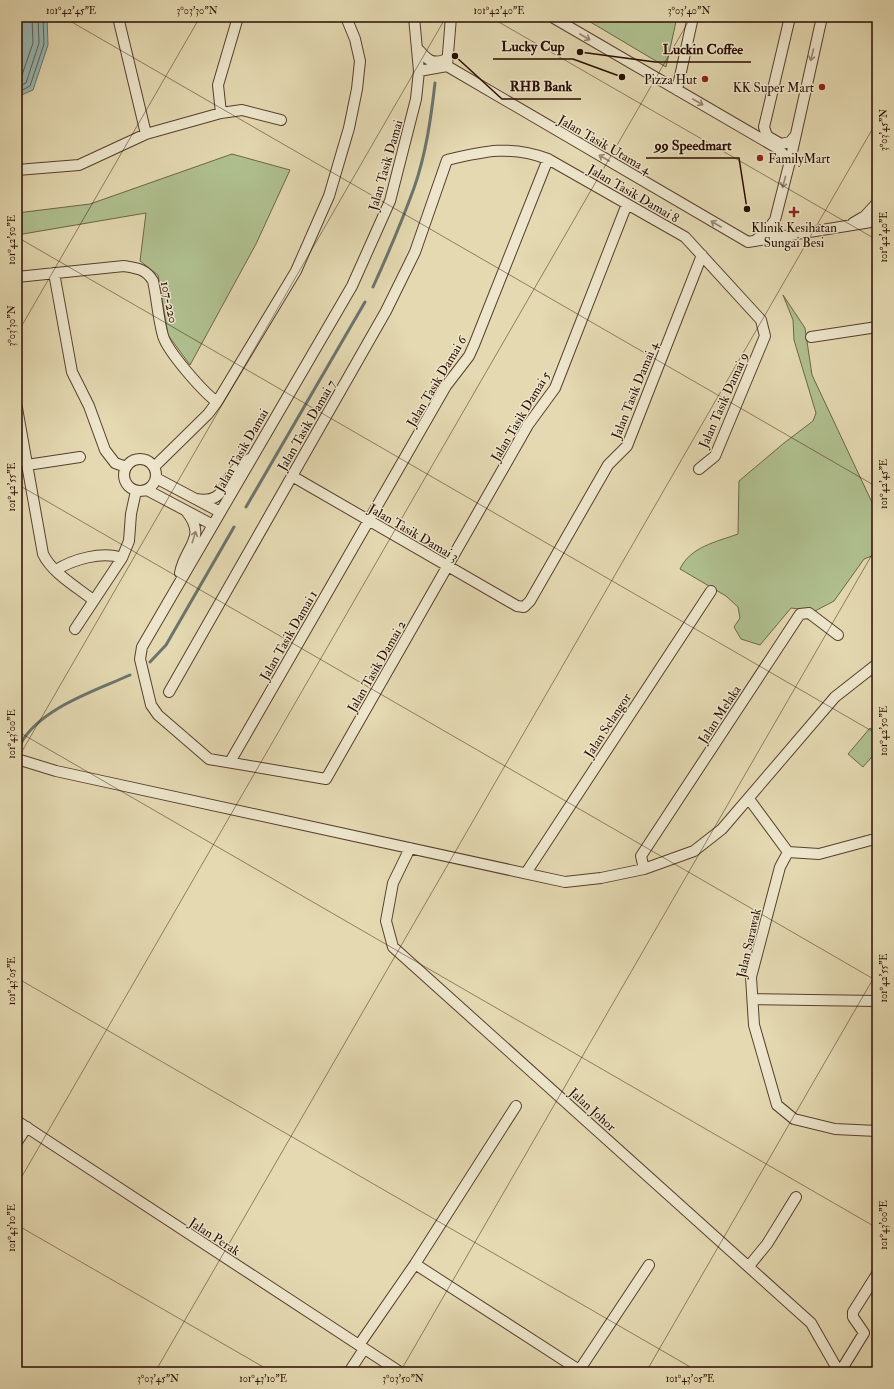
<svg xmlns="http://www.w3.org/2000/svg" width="894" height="1389" viewBox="0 0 894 1389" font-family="'IM FELL Double Pica',serif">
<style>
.green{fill:#b0c08f;stroke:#6c6648}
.water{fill:#98b9b5;stroke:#6c746d}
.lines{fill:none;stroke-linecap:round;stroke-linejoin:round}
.shore{stroke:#60625b;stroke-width:1}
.stream{stroke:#6c746d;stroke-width:3}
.minor-casing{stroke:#583f2d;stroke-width:12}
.minor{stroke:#ede6cc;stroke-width:10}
.oneway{stroke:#958471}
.ticks{fill:none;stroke:#290c01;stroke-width:1;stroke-opacity:0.45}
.poi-dot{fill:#8f2418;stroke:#ede6cc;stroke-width:1.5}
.labels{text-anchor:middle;stroke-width:3;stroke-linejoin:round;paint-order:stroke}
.poi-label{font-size:13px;fill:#290c01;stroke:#ede6cc;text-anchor:end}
.street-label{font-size:13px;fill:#290c01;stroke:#ede6cc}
.leader{fill:none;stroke:#290c01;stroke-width:1.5}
.callout-dot{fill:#290c01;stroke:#ede6cc;stroke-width:1.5}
.callout-label{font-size:14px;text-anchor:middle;font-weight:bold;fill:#290c01;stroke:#ede6cc;stroke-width:3;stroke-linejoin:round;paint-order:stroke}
.neatline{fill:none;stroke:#290c01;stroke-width:1.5}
.ticks-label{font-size:10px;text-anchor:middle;fill:#290c01}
</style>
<rect width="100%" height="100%" fill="#e4d9b1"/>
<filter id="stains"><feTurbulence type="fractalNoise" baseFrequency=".005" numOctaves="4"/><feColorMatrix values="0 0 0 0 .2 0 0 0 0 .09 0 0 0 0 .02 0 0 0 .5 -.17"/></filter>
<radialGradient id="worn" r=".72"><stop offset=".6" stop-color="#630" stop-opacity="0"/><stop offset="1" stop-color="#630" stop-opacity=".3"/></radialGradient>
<!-- green -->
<path class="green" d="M 582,17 L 677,17 L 666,67 Z
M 232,154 L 290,170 L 256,244 L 190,365 L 168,335 L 158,275 L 140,261 L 146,213 L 17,235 L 17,213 L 90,204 Z
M 783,295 L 805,328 L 812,375 L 877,513 L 877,554 L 864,559 L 834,601 L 815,611 L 791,608 L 760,645 L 741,639 L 734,627 L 740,618 L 738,607 L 726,596 L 680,569 C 690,547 716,542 738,534 L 739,481 L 784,443 L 813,421 L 816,413 L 794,340 L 793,320 Z
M 870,728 L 877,734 L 877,751 L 863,767 L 848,754 Z"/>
<!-- water -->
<path class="water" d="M 17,17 L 47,17 L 48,45 L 33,90 L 17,97 Z"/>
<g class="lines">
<!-- shore -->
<path class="shore" d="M 17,81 L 21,78 L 33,43 L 32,17
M 17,87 L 26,83 L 39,43 L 38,17
M 17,93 L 30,86 L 44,44 L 43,17"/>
<!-- stream -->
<path class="stream" d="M 373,287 C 388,254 402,221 414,188 C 426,154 431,118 435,83
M 246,507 L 365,302
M 150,662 L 166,645 L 234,527
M 21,743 C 41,708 95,691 130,675"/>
<defs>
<path id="minor" d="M 118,17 L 146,134
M 414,17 L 419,71 L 416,99 L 390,201 L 352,286 L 142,647 L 140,659 L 151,705 L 158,715 L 209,759 L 326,779 L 528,425 L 555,388 L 627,204
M 552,17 L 777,148 L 790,161
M 790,17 L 764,127 L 767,136 L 781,144 L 790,142 L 795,136
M 418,49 C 426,58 431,65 444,60
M 447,66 L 451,17
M 419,71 L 447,66 L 748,242 L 877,221
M 677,90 L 693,17
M 221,113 L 218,85 L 238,17
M 17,170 L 79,165 L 146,134 L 221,113 L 242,110 L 281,120
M 853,223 L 865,216 L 877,203
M 756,240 L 766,232 L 775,220 L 790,161 L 822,17
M 54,273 L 72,372 L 89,406 L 105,450 L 115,463 L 126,467
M 17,277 L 124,266 C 137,268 146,269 153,281 C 157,299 158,318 163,336 C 168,352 203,392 217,402
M 811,337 L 877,327
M 17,408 L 43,554 C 52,573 77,587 93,600
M124 475a16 16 0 1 1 32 0a16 16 0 1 1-32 0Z
M 27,465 L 80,457
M 154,467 L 208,414 L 217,402 L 296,271 L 329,196 L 349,128 L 357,89 L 360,61 L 355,39 L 346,17
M 292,476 L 517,606 L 524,607 L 530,601 L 608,465 L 627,446 L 702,255
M 156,478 L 220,512
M 147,490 L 213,525
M 196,499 C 227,504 221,481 239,466 C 242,463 246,461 249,459
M 56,570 C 74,559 102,551 122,558
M 180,573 C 185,546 208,538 186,511
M 75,629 L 122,558 L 129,541 L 131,514 L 136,491
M 169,692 L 386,311 L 415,252 L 447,160 C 485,151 510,145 548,159 L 685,237 L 761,320 L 765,336 L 715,456 L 699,469
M 17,759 L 56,771 L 565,882 L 601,878 L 644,869 L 694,851 L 722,829 L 835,697 L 877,664
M 230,762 L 446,386 L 469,356 L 474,345 L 548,159
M 749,799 L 788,852 L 780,867 L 751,977 L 754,1025 L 777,1105 L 794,1119 L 835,1129 L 877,1131
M 410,848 L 393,883 L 386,921 L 393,947 L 811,1323 L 839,1372
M 788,852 L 819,854 L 871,840 L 877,841
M 644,869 L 641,856 L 800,614 L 809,613 L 838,635
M 526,873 L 711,591
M 753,999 L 877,1001
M 17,1121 L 400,1372
M 17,1142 L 27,1127
M 415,1264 L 579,1370
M 749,1266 L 767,1244 L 796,1197
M 359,1345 L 415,1264 L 516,1106
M 349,1372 L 364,1349
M 578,1372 L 649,1265
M 840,1372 L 864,1333 L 853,1317 L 853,1312 L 877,1274"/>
</defs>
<!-- minor casing -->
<use href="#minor" class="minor-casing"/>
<!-- minor -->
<use href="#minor" class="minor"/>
</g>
<!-- one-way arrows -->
<defs><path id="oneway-shaft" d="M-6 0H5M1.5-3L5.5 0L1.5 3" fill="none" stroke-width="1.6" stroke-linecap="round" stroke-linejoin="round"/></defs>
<g class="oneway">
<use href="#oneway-shaft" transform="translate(585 37) rotate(30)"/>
<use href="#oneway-shaft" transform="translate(812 55) rotate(104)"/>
<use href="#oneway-shaft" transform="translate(698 102) rotate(30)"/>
<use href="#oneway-shaft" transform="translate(604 158) rotate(-150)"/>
<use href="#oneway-shaft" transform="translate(784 182) rotate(105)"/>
<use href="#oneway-shaft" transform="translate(716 224) rotate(-150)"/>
<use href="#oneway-shaft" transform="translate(194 537) rotate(-72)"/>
</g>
<!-- ticks -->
<path class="ticks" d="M 63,17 L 877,487M 490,17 L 877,240M 17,237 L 877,734M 17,334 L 200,17M 17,484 L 877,981M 17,731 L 877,1228M 17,760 L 446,17M 17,978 L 699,1372M 17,1185 L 691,17M 17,1225 L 272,1372M 155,1372 L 877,121M 400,1372 L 877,546M 646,1372 L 877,972"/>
<!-- markers -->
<g class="poi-dot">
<circle cx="705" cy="79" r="4"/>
<circle cx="822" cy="87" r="4"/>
<circle cx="760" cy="158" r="4"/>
<path d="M792 206h4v4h4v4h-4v4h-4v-4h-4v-4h4z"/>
</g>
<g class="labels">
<!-- poi labels -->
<g class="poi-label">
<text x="697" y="84">Pizza Hut</text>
<text x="814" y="92">KK Super Mart</text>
<text x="768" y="163" text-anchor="start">FamilyMart</text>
<text x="794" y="232" text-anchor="middle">Klinik Kesihatan<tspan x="794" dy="15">Sungai Besi</tspan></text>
</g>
<!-- street labels -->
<g class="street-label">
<text transform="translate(605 144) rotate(30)" y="5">Jalan Tasik Utama 4</text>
<text transform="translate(385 165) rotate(-74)" y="5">Jalan Tasik Damai</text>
<text transform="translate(634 193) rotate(30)" y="5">Jalan Tasik Damai 8</text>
<text transform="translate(170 302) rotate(78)" y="5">107-220</text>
<text transform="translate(436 381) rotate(-59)" y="5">Jalan Tasik Damai 6</text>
<text transform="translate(634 390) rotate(-68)" y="5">Jalan Tasik Damai 4</text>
<text transform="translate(723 400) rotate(-66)" y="5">Jalan Tasik Damai 9</text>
<text transform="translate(520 416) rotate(-59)" y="5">Jalan Tasik Damai 5</text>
<text transform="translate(306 425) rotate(-60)" y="5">Jalan Tasik Damai 7</text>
<text transform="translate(241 450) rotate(-60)" y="5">Jalan Tasik Damai</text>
<text transform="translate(414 532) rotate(30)" y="5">Jalan Tasik Damai 3</text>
<text transform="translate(288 635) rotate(-60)" y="5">Jalan Tasik Damai 1</text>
<text transform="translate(376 666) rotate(-60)" y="5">Jalan Tasik Damai 2</text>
<text transform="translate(719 714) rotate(-57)" y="5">Jalan Melaka</text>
<text transform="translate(607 725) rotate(-57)" y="5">Jalan Selangor</text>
<text transform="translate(748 943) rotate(-77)" y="5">Jalan Sarawak</text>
<text transform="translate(593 1109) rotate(42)" y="5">Jalan Johor</text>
<text transform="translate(215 1236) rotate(33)" y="5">Jalan Perak</text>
</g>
</g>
<!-- callouts -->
<path class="leader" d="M622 77L573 59H493M580 52L655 62H751M455 56L502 99H581M747 209L739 158H646"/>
<g class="callout-dot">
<circle cx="622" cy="77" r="4"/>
<circle cx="580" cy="52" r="4"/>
<circle cx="455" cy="56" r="4"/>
<circle cx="747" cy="209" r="4"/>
</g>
<g class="callout-label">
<text x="533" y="51">Lucky Cup</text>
<text x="703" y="54">Luckin Coffee</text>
<text x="541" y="91">RHB Bank</text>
<text x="693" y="150">99 Speedmart</text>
</g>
<!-- margin -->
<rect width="894" height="1389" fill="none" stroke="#e4d9b1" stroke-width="44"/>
<rect x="22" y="22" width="850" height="1345" class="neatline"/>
<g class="ticks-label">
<text x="71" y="14">101°42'45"E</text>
<text x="197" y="14">3°03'30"N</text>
<text x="499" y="14">101°42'40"E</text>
<text x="689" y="14">3°03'40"N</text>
<text transform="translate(883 130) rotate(-90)" y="4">3°03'45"N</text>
<text transform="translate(883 237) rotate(-90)" y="4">101°42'40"E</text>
<text transform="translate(11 240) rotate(-90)" y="4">101°42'50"E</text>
<text transform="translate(11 326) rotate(-90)" y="4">3°03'30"N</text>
<text transform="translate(883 484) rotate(-90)" y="4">101°42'45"E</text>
<text transform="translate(11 487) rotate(-90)" y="4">101°42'55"E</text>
<text transform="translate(883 731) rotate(-90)" y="4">101°42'50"E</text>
<text transform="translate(11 734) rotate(-90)" y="4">101°43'00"E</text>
<text transform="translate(883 978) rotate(-90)" y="4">101°42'55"E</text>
<text transform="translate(11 981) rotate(-90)" y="4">101°43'05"E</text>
<text transform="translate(883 1225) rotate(-90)" y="4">101°43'00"E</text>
<text transform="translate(11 1228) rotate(-90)" y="4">101°43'10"E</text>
<text x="158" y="1382">3°03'45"N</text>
<text x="263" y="1382">101°43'10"E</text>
<text x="403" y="1382">3°03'50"N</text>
<text x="690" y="1382">101°43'05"E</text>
</g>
<rect width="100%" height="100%" filter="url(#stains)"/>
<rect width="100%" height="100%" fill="url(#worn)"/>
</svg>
